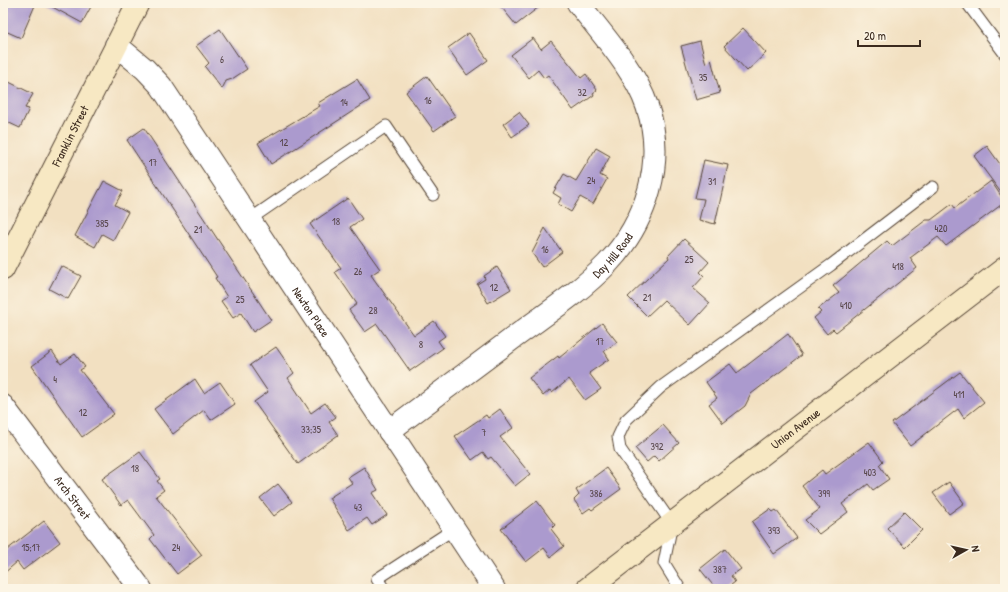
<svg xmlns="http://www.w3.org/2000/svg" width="1008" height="592" viewBox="0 0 1008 592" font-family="'Patrick Hand',sans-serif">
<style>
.building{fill:#ab9ace}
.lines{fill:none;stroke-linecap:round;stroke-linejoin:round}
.lane-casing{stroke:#564536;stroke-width:13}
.street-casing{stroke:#564536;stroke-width:24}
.secondary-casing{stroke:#564536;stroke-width:24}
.lane{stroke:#fff;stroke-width:11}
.street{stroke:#fff;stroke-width:22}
.secondary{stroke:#f7e8c3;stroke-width:22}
.labels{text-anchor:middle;stroke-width:3;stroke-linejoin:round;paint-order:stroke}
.number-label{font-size:10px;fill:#57464a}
.street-label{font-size:12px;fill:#3b2a1e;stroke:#fcf5e5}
</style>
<rect width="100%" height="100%" fill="#fcf5e5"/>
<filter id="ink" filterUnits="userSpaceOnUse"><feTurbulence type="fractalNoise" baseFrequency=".025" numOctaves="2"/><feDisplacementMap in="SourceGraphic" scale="8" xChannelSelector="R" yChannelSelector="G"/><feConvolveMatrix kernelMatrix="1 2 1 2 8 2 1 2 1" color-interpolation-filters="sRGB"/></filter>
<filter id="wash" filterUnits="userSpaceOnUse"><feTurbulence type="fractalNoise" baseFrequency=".012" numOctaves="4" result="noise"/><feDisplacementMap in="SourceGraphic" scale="16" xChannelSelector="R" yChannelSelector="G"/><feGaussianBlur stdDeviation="0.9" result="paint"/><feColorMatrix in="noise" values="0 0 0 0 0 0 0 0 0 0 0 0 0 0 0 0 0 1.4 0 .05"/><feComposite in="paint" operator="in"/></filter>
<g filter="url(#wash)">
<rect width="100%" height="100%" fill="#f2e0c1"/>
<g id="blocks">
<!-- building -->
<path class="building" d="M 3,3 L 36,3 L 21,38 L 3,30 Z
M 45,3 L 93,3 L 82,23 Z
M 498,3 L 544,3 L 516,25 Z
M 743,28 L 766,53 L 747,71 L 724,46 Z
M 220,29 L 247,69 L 232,79 L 226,81 L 222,89 L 205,67 L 209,63 L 196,46 Z
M 469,33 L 488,60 L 467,75 L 448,48 Z
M 533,38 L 541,49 L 551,41 L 581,78 L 586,74 L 597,90 L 593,93 L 594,95 L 573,110 L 548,75 L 544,78 L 538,70 L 529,78 L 511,55 Z
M 700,41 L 706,64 L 711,59 L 720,93 L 696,100 L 681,46 Z
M 427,76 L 455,116 L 434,131 L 406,92 Z
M 3,79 L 33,94 L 25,108 L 29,109 L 20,128 L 3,120 Z
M 357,79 L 370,100 L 271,164 L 258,143 L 320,106 L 318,103 Z
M 519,112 L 529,125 L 512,137 L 503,124 Z
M 144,128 L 271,320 L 253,332 L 241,313 L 233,318 L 221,301 L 227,297 L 215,278 L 217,277 L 127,140 Z
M 987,146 L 1005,171 L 1005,198 L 974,156 Z
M 596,148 L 610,156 L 600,175 L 607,179 L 593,204 L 580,197 L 571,212 L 558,204 L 561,198 L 553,193 L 564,174 L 576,181 Z
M 704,160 L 728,165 L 715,224 L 699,220 L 704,199 L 695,198 Z
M 104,181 L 123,191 L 115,205 L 128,212 L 113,240 L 102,234 L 95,247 L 75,236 Z
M 991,181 L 1005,202 L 946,246 L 938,237 L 910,258 L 917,268 L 836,332 L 833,329 L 827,334 L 814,318 L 821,312 L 818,309 L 839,293 L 833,286 L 887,241 L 892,246 L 926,220 L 931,220 L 952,204 L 955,208 Z
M 348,198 L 362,219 L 350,227 L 380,269 L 371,275 L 414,335 L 434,321 L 445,336 L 438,341 L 443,348 L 410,371 L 377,324 L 365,332 L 349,310 L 357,304 L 335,272 L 341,268 L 310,224 Z
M 545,228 L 562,252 L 542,267 L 532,253 Z
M 684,239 L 709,262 L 700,272 L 704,276 L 693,288 L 710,303 L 690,325 L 664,300 L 647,316 L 628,297 L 669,258 L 668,256 Z
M 61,266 L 81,276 L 68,299 L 49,289 Z
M 497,267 L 511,289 L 488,303 L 477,284 L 485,279 L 484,276 Z
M 602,323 L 617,342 L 604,351 L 609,359 L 589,373 L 601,389 L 585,400 L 569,379 L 552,393 L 550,390 L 543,396 L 529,378 L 558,356 L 559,358 Z
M 788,334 L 802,355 L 751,394 L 745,406 L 723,423 L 709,404 L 717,398 L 706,382 L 730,364 L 737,373 Z
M 276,347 L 294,373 L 288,378 L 311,413 L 325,403 L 336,417 L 329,422 L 338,435 L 298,464 L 254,402 L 268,392 L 250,365 Z
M 52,351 L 61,364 L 75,354 L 85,367 L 80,370 L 114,414 L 82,437 L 32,366 Z
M 960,372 L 984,402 L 964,418 L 958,409 L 910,446 L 892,423 Z
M 195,379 L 204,393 L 220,382 L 235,404 L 211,420 L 204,410 L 173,434 L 154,409 Z
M 500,409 L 513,428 L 500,437 L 530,474 L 515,486 L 491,457 L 488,459 L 483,452 L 472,460 L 455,436 L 486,415 L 488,418 Z
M 663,425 L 679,443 L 659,461 L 654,456 L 647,462 L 635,448 Z
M 869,442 L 883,461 L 879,465 L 889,479 L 873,490 L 868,484 L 842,504 L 848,512 L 819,534 L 805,520 L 820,509 L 802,486 L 822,470 L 825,474 Z
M 140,452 L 160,479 L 157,481 L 164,490 L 156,496 L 202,555 L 177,574 L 150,539 L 154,535 L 128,500 L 121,505 L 102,479 Z
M 364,467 L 378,490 L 372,493 L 387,515 L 372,525 L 367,518 L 349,530 L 329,498 L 352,483 L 348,477 Z
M 606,468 L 621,489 L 592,510 L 590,508 L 583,513 L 574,500 L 579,495 L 576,490 Z
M 949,482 L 964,503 L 949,514 L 933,493 Z
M 278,484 L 292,502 L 274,516 L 260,498 Z
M 537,501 L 555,525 L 551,529 L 564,546 L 551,557 L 544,548 L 526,562 L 501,529 Z
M 770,509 L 773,512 L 776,510 L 797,538 L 774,554 L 752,522 Z
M 904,512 L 922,530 L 905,547 L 887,528 Z
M 44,521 L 60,542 L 23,570 L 17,562 L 3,574 L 3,553 Z
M 725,549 L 741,569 L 731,576 L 735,582 L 726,589 L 716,589 L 700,569 Z"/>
</g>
</g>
<g filter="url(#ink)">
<use href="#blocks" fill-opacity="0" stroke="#564536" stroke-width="1"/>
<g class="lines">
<defs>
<path id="lane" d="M 967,3 L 1005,54
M 249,220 L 386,126 L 433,195
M 384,589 L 377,579 L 454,529
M 680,589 L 664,563 L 672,524 L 620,449 L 618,437 L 626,420 L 661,387 L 831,265 L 933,187"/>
<g id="street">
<path id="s1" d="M 116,45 L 145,69 L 161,86 L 494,589"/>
<path id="s2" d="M 3,406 L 141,589"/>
<path id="s3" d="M 389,431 C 430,400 471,370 512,339 C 544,315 579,293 607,264 C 647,222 666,161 647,106 C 635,70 601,33 578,3"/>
</g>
<g id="secondary">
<path id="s4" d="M 3,269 L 138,3"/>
<path id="s5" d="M 587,589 L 1005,268"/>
</g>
</defs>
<!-- lane casing -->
<use href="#lane" class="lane-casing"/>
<!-- street casing -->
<use href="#street" class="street-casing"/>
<!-- secondary casing -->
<use href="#secondary" class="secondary-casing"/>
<!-- lane -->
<use href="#lane" class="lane"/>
<!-- street -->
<use href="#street" class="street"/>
<!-- secondary -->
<use href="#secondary" class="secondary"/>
</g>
</g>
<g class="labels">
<!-- number labels -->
<g class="number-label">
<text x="222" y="63">6</text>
<text x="703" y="81">35</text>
<text x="582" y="96">32</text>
<text x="428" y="104">16</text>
<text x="344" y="106">14</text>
<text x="284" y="146">12</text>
<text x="153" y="166">17</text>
<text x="591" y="184">24</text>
<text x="712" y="185">31</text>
<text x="336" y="225">18</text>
<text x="102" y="227">385</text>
<text x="941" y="232">420</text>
<text x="198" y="233">21</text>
<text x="545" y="253">16</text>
<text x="689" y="263">25</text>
<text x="898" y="270">418</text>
<text x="358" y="275">26</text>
<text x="494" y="291">12</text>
<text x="647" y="301">21</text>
<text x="240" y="303">25</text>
<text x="846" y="309">410</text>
<text x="373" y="314">28</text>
<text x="600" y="345">17</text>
<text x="421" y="348">8</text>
<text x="55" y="383">4</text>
<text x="959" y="398">411</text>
<text x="83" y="416">12</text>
<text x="311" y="433">33;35</text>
<text x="484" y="436">7</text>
<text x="657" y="450">392</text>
<text x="135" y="472">18</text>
<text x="870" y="476">403</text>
<text x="596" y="497">386</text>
<text x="824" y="497">399</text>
<text x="358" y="511">43</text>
<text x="774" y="534">393</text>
<text x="31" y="551">15;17</text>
<text x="176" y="551">24</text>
<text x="720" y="573">387</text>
</g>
<!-- street labels -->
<g class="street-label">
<text dy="4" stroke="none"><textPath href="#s4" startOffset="149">Franklin Street</textPath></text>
<text dy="4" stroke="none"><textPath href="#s3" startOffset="285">Day Hill Road</textPath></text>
<text dy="4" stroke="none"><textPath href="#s1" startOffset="332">Newton Place</textPath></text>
<text dy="4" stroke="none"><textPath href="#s5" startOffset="263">Union Avenue</textPath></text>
<text dy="4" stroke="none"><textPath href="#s2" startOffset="115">Arch Street</textPath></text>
</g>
</g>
<!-- margin -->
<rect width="1008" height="592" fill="none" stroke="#fcf5e5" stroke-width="16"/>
<!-- north arrow -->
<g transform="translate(966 550) rotate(82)" stroke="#fcf5e5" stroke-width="3" paint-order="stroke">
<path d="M0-3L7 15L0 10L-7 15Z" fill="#3b2a1e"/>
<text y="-6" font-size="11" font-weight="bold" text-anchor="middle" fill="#3b2a1e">N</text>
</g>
<!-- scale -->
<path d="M858 40v6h62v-6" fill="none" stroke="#3b2a1e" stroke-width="2"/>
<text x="864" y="40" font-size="12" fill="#3b2a1e" stroke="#fcf5e5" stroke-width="3" paint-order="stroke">20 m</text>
</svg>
